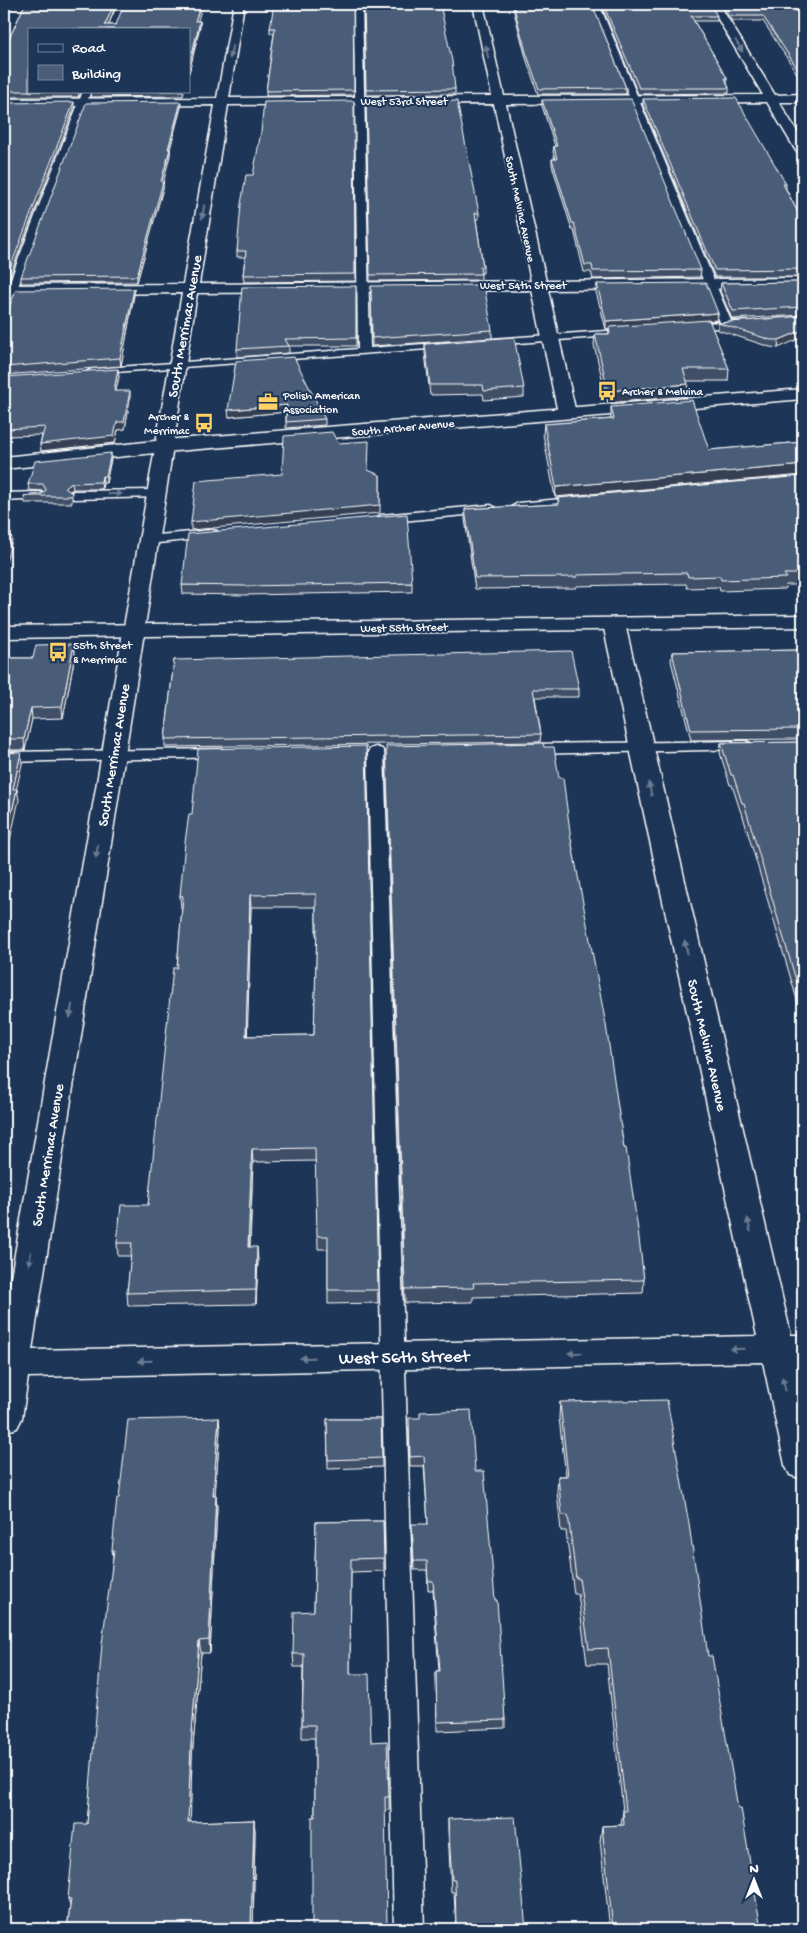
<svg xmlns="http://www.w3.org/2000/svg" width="807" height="1933" viewBox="0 0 807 1933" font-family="'Gochi Hand',sans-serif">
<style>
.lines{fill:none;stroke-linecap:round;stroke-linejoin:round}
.service-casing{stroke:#fff;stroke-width:3}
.minor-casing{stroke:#fff;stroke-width:3}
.secondary-casing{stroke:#fff;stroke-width:3}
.service{fill:#1d3557;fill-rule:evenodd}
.minor{fill:#1d3557;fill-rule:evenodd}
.secondary{fill:#1d3557;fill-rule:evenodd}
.wall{fill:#405068;stroke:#fff;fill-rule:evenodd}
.shaded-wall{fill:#344155;stroke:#fff}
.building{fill:#4a5d79;stroke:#fff;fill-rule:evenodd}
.oneway{fill:#6c7c92}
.labels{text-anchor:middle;stroke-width:4;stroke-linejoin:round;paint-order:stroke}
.far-street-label{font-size:12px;fill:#fff;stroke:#1d3557}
.far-poi-label{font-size:12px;fill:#fff;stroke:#1d3557;text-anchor:start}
.street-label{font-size:15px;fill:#fff;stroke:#1d3557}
.near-street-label{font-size:18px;fill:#fff;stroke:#1d3557}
</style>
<rect width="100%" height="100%" fill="#1d3557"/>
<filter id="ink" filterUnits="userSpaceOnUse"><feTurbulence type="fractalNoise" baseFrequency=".02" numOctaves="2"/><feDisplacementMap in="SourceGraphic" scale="10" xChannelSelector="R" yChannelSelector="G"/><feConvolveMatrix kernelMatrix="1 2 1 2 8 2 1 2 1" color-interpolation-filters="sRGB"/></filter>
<g filter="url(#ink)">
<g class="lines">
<defs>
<path id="service" d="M 118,4 L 125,4 L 115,29 L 107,29 Z
M 354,4 L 362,4 L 370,348 L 451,342 L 457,345 L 455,347 L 88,374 L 86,372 L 92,369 L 358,349 Z
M 592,4 L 599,4 L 731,321 L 747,321 L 749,323 L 747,325 L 686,331 L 680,328 L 686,325 L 720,322 Z
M 83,91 L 91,91 L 9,311 L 4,314 L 4,297 Z
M 621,330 L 625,331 L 627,333 L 625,335 L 491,345 L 485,342 L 491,339 Z
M 156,490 L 163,494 L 161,497 L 74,499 L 67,495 L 74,491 Z
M 38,492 L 43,493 L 45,496 L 43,499 L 4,501 L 4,493 Z
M 583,497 L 588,498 L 590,501 L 588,504 L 518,511 L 511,507 L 518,503 Z
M 491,505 L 498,509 L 496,512 L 381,523 L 374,519 L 381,515 Z
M 212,530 L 217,531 L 219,534 L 217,537 L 148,544 L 141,540 L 148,536 Z
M 745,741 L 751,743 L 753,746 L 751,749 L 530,754 L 524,752 L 522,749 L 524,746 L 530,744 Z
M 376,747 L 382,749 L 384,752 L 424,1929 L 394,1929 L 368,752 L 370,749 Z
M 222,749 L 228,751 L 230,754 L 228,757 L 4,762 L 4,752 Z"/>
<path id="minor" d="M 234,4 L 244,4 L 229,98 L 492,96 L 473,4 L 483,4 L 504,96 L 763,95 L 709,4 L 719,4 L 775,95 L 803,94 L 803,102 L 779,102 L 803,141 L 803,155 L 796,151 L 767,102 L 506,104 L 546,281 L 803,278 L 803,288 L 548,290 L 576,413 L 573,417 L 567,418 L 561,417 L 558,413 L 532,290 L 197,293 L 32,1350 L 757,1336 L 603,624 L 606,619 L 614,618 L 622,619 L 625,624 L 791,1335 L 803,1335 L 803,1361 L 797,1361 L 803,1388 L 803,1479 L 790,1475 L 785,1465 L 763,1362 L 28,1377 L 22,1418 L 17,1428 L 4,1432 L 4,1317 L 182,293 L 4,295 L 4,285 L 183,284 L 215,105 L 4,107 L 4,99 L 217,98 ZM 494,104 L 531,281 L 199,284 L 228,105 Z"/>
<path id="secondary" d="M 803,389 L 803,399 L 164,452 L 4,469 L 4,457 L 164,440 Z
M 803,615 L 803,627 L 4,638 L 4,626 Z"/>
</defs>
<!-- service casing -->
<use href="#service" class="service-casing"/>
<!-- minor casing -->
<use href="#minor" class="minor-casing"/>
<!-- secondary casing -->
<use href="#secondary" class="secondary-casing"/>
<!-- service -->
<use href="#service" class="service"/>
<!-- minor -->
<use href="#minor" class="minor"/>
<!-- secondary -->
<use href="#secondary" class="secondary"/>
</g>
<!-- wall -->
<path class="wall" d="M 25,4 L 116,4 L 108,25 L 200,21 L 200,26 L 189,73 L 189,29 L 29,29 L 82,91 L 79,97 L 4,97 L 4,50 Z
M 353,4 L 354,95 L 266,96 L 266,91 L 274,33 L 270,33 L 270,28 Z
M 363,4 L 440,4 L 455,89 L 455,94 L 366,95 L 364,4 Z
M 512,4 L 592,4 L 626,88 L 626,94 L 538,94 L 526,58 Z
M 601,4 L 710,4 L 717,16 L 717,21 L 694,21 L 727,78 L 727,83 L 729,88 L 729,93 L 638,94 Z
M 721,4 L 803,4 L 803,83 L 763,21 L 732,21 Z
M 90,91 L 184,91 L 183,96 L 91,97 Z
M 643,99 L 786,184 L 786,189 L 803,222 L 803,277 L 715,277 L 643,105 Z
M 542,100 L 701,270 L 700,277 L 593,279 L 591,272 L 584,272 L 574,230 L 572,230 L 552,165 L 552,159 L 555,159 L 553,152 L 554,146 L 555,146 L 542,106 Z
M 354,101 L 356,281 L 244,282 L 243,275 L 245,257 L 237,257 L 237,251 L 253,175 Z
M 366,101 L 479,213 L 479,219 L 476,219 L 483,267 L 483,273 L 481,273 L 481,280 L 370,281 Z
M 181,107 L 170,149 L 170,155 L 163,182 L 163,188 L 137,282 L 21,283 L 21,277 Z
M 803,282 L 803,315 L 732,319 L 720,291 L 721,283 Z
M 597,284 L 718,313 L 717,320 L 709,321 L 729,369 L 728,381 L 687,381 L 687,396 L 608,403 L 594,345 L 595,334 L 608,334 L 609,329 L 606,329 L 596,292 Z
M 356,286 L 356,346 L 289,346 L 289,353 L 237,357 L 237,349 Z
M 371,286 L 492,330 L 492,338 L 372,346 Z
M 134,289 L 134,295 L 121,366 L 4,375 L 4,307 Z
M 803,316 L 778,348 L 770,347 L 718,330 L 718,323 Z
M 425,344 L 524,388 L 524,397 L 484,400 L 483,394 L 430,395 L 425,353 Z
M 236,361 L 325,419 L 325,425 L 286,428 L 286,412 L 229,417 Z
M 119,376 L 116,391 L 130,398 L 125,429 L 118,430 L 115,443 L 41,451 L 40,444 L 42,435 L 4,436 L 4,377 Z
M 611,407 L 709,450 L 803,442 L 803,476 L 555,497 L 543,434 L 544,424 L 611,419 Z
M 111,459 L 106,483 L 103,483 L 102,489 L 73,489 L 70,492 L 72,493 L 72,503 L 25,503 L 24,496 L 42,494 L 44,492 L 43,491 L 29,490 L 28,484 Z
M 803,476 L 803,585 L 786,585 L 785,589 L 720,591 L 719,587 L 687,588 L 686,584 L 618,585 L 577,586 L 576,588 L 475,589 L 465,519 L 465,509 L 558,504 L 558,498 Z
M 412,583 L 412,592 L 244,595 L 183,594 L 182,585 Z
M 74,644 L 75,655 L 63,718 L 32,719 L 25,750 L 4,750 L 4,658 L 33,658 Z
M 803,650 L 803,739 L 691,740 L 671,661 L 672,652 Z
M 174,660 L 579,689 L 579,697 L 535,697 L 541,734 L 540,742 L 165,747 L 165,739 Z
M 803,742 L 803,1020 L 742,813 L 741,813 L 732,785 L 730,785 L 720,753 L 721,743 Z
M 366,746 L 378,1303 L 328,1304 L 328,1249 L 318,1249 L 316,1161 L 253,1162 L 250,1247 L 258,1260 L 256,1304 L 128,1306 L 127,1293 L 131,1256 L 118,1256 L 117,1243 L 148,1205 L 177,968 L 182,908 L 181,908 L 180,896 L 192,814 ZM 251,907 L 316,907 L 316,935 L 317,935 L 314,1035 L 247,1036 Z
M 544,747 L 571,839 L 624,1148 L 644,1280 L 643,1293 L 473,1297 L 473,1302 L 405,1303 L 386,758 Z
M 560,1402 L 708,1656 L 761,1929 L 610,1929 L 600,1841 L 602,1826 L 621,1825 L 623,1811 L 607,1664 L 587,1664 L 578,1594 L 574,1594 L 566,1531 L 561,1531 L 557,1492 L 558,1476 L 566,1476 L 559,1418 Z
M 219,1418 L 220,1430 L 215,1495 L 217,1507 L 210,1653 L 201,1653 L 192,1757 L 190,1822 L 254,1820 L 255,1832 L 253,1929 L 67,1929 L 70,1906 L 68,1899 L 87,1824 L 113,1557 L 112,1550 Z
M 327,1419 L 381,1419 L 382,1467 L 328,1469 Z
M 409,1427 L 475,1471 L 505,1720 L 505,1728 L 437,1731 L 436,1671 L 439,1671 L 433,1590 L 428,1590 L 427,1570 L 414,1570 L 412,1533 L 428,1524 L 424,1466 L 410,1466 Z
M 383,1521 L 384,1571 L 351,1572 L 350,1674 L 389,1797 L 389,1810 L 315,1817 L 315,1738 L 302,1738 L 302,1725 L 303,1667 L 294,1667 L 293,1654 L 314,1611 L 316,1522 Z
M 448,1819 L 526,1929 L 456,1929 L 454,1892 L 451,1892 L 448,1830 Z"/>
<!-- shaded-wall -->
<path class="shaded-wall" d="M 114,4 L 116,4 L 107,29 L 105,25 Z
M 201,4 L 203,4 L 196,26 L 195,21 Z
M 200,21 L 200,26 L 189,73 L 189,66 Z
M 78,91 L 82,91 L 79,97 Z
M 74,102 L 74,108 L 7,283 L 4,284 L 4,277 Z
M 181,102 L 181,107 L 168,155 L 168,149 Z
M 170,149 L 170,155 L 163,184 L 163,182 L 163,188 L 137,282 L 137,276 Z
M 134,289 L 134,295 L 121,366 L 120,358 Z
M 718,313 L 717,320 L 606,329 L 606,321 Z
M 803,330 L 803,337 L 778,348 L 779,340 Z
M 118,369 L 119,376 L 114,399 L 114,391 Z
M 688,384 L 687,396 L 608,403 L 608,391 Z
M 130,391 L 130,398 L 125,429 L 118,430 L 115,443 L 41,451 L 40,444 L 117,422 Z
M 287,405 L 287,412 L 229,417 L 228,410 Z
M 111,453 L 111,459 L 106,483 L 106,476 Z
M 803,465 L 803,475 L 555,497 L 556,487 Z
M 380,475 L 380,513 L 191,530 L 191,522 Z
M 102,476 L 103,483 L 102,489 L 101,482 Z
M 72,483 L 73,489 L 65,494 L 65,488 Z
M 11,533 L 12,540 L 4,569 L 4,559 Z
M 74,644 L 75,655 L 63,718 L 62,707 Z
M 31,708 L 32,719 L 25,750 L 24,739 Z
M 21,753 L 22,764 L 14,800 L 13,789 Z
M 17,789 L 19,800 L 4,867 L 4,848 Z
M 250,895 L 251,907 L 247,1049 L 246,1036 Z
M 252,1149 L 253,1162 L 249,1260 L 248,1247 Z
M 257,1247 L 258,1260 L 256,1304 L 256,1290 Z
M 219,1418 L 220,1430 L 214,1507 L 213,1495 Z
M 216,1495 L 217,1507 L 210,1653 L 209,1640 Z
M 199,1641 L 201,1653 L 192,1757 L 190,1834 L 188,1822 L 191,1745 Z
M 254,1820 L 255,1832 L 253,1929 L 251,1929 Z"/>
<!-- building -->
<path class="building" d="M 25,4 L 114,4 L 105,25 L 116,25 L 124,4 L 201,4 L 195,21 L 200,21 L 189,66 L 189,29 L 29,29 L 29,91 L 54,91 L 4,91 L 4,50 Z
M 274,4 L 353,4 L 354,90 L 266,91 L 275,28 L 270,28 Z
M 364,4 L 440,4 L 452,61 L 455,89 L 366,90 Z
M 513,4 L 592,4 L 626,88 L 539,89 L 526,52 Z
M 603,4 L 710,4 L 717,16 L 691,16 L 727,78 L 725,78 L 729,88 L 639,88 Z
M 724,4 L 803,4 L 803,77 L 763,16 L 732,16 Z
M 736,98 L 786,184 L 783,184 L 803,222 L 803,223 L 801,223 L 803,226 L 803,269 L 715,270 L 643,99 Z
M 631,99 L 701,270 L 593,271 L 592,265 L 585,265 L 574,223 L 572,223 L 552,159 L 557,159 L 554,146 L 557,146 L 542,100 Z
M 354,101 L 355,274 L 243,275 L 246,251 L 237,251 L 241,204 L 246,175 L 253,175 L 261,132 L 264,102 Z
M 366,101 L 457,101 L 479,213 L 475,213 L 483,267 L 480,267 L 481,274 L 370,275 Z
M 74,102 L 7,276 L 4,277 L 4,103 Z
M 181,102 L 168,149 L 170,149 L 161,182 L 163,182 L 137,276 L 21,277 L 86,103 Z
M 803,282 L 803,307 L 733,311 L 721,283 Z
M 706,283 L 718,313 L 606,321 L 597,284 Z
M 484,285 L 492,330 L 372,338 L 371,286 Z
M 356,286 L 356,338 L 285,339 L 289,346 L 237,349 L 242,287 Z
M 134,289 L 120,358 L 4,367 L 4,307 L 10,305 L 16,290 Z
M 803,316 L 803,330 L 779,340 L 771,340 L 718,323 Z
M 709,320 L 729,369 L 683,369 L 688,384 L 608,391 L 595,334 L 610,334 L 609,327 Z
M 514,337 L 524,388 L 484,391 L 483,385 L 430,385 L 425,344 Z
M 294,357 L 325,419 L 286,422 L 287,405 L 228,410 L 236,361 Z
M 118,369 L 114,391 L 130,391 L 124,422 L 117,422 L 114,436 L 40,444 L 45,427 L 4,429 L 4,377 Z
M 692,400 L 709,450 L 803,442 L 803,465 L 556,487 L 544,424 L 614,419 L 611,407 Z
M 332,432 L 338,443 L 369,441 L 368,470 L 380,475 L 380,505 L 191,522 L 196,481 L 282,474 L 284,436 Z
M 111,453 L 106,476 L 102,476 L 101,482 L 72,483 L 65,488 L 72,493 L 71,496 L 24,496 L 42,494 L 46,490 L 43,484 L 28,484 L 35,461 Z
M 803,476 L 803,574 L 784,574 L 787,578 L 721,580 L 720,576 L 688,577 L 687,573 L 619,574 L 577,575 L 577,577 L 475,578 L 465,509 L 559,504 L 558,498 Z
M 407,514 L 412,583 L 244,586 L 182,585 L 188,534 Z
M 4,533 L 11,533 L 4,559 Z
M 74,644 L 62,707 L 31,708 L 24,739 L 4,739 L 4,658 L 33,658 L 36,645 Z
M 803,650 L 803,729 L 691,730 L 672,652 Z
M 571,651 L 579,689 L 533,689 L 541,734 L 165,739 L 174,660 Z
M 803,742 L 803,1004 L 744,803 L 742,803 L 733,775 L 731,775 L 721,743 Z
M 543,743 L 544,747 L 554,747 L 559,778 L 563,778 L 571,839 L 606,1025 L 624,1148 L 626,1148 L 638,1230 L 644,1280 L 473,1283 L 474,1288 L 405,1289 L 386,746 Z
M 366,746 L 378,1290 L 328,1290 L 328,1236 L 317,1236 L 315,1148 L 252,1149 L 248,1247 L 257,1247 L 256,1290 L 127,1293 L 132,1243 L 117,1243 L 121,1205 L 148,1205 L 173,968 L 177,968 L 183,896 L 180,896 L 185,842 L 189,814 L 192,814 L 198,749 ZM 316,894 L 316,923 L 317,923 L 314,1035 L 246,1036 L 250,895 Z
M 4,752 L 21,753 L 13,789 L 17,789 L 4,848 Z
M 667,1400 L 689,1524 L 708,1656 L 712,1656 L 738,1808 L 741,1808 L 761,1929 L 613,1929 L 602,1826 L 624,1825 L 623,1811 L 626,1811 L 608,1648 L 589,1649 L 579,1578 L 576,1578 L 568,1515 L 562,1515 L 558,1476 L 568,1476 L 560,1402 Z
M 471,1410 L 475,1471 L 484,1471 L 495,1600 L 497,1600 L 505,1720 L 437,1722 L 436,1671 L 440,1671 L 433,1581 L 428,1581 L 427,1561 L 414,1561 L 412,1524 L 428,1524 L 424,1456 L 410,1457 L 409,1418 L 420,1418 L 420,1412 Z
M 219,1418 L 213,1495 L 216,1495 L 209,1640 L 199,1641 L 191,1745 L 188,1822 L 254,1820 L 251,1929 L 67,1929 L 71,1899 L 68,1899 L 75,1824 L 87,1824 L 102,1644 L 114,1550 L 112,1550 L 117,1498 L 119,1498 L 128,1420 Z
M 327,1419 L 381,1419 L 382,1458 L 328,1460 Z
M 383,1521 L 384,1558 L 351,1559 L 350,1674 L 369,1674 L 371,1742 L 387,1741 L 389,1797 L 385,1797 L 387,1929 L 312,1929 L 312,1817 L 315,1817 L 315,1725 L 302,1725 L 304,1654 L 293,1654 L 294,1612 L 314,1611 L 316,1522 Z
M 515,1817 L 526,1929 L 456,1929 L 455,1880 L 452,1880 L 448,1819 Z"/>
<!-- one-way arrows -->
<defs><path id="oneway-solid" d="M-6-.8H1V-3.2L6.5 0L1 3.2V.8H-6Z" transform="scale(1.25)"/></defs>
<g class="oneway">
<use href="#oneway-solid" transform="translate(739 46) rotate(59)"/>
<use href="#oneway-solid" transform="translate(231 52) rotate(100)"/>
<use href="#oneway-solid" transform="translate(487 52) rotate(-101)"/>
<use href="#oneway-solid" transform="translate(203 212) rotate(100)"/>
<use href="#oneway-solid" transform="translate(115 494) rotate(-1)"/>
<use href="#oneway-solid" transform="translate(650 789) rotate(-103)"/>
<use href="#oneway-solid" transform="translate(97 851) rotate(99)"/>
<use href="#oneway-solid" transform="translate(686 947) rotate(-103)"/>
<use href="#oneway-solid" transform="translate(71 1011) rotate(99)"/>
<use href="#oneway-solid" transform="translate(749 1225) rotate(-103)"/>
<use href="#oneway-solid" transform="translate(30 1258) rotate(99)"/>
<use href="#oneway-solid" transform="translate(737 1349) rotate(179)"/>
<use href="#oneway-solid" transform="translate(575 1353) rotate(179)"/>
<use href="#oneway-solid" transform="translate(307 1358) rotate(179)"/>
<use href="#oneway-solid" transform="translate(145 1361) rotate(179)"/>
<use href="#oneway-solid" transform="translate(784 1384) rotate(-103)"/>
</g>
</g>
<!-- icons -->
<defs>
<symbol id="bus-bare" viewBox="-9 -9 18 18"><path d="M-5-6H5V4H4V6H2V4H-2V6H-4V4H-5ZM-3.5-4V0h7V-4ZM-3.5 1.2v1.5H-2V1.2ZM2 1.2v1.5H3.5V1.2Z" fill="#ffd166" stroke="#1d3557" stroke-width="2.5" paint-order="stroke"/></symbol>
<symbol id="office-bare" viewBox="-9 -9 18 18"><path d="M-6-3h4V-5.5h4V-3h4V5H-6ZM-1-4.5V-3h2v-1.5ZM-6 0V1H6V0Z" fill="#ffd166" stroke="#1d3557" stroke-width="2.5" paint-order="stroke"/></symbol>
</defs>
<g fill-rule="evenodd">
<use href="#bus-bare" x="593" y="377" width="28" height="28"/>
<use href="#office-bare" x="254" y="388" width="28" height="28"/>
<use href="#bus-bare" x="190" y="409" width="28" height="28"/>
<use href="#bus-bare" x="44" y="638" width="28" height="28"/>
</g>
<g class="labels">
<!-- far-street labels -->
<g class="far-street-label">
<text x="404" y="105">West 53rd Street</text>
<text transform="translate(521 209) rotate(78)" y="4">South Melvina Avenue</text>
<text x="523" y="289">West 54th Street</text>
<text transform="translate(403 427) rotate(-5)" y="4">South Archer Avenue</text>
<text transform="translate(404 627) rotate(-1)" y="4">West 55th Street</text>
</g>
<!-- far-poi labels -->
<g class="far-poi-label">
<text x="622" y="395">Archer &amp; Melvina</text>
<text x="283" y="399">Polish American<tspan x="283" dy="14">Association</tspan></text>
<text x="189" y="420" text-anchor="end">Archer &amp;<tspan x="189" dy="14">Merrimac</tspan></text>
<text x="73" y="649">55th Street<tspan x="73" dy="14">&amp; Merrimac</tspan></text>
</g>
<!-- street labels -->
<g class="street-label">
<text transform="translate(184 326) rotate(-80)" y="5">South Merrimac Avenue</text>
<text transform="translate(113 755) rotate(-81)" y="5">South Merrimac Avenue</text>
<text transform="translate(708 1045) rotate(77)" y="5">South Melvina Avenue</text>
<text transform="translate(47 1155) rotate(-81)" y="5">South Merrimac Avenue</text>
</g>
<!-- near-street labels -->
<g class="near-street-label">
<text transform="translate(404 1356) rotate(-1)" y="6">West 56th Street</text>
</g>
</g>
<!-- margin -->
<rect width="807" height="1933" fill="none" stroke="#1d3557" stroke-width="20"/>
<rect x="10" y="10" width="787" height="1913" fill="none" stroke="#fff" stroke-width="2" filter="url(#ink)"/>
<!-- legend -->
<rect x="28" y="28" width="162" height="65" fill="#1d3557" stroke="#77869a"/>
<rect x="38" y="44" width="25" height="8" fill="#1d3557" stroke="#77869a"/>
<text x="72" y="52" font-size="15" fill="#ffffff">Road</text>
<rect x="38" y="65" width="25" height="15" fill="#4a5d79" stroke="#77869a"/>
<text x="72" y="78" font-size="15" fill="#ffffff">Building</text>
<!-- north arrow -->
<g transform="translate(754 1880)" stroke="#1d3557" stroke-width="4" paint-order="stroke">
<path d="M0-4L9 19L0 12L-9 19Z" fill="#ffffff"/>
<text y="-8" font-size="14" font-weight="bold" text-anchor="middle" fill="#ffffff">N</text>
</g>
</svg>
